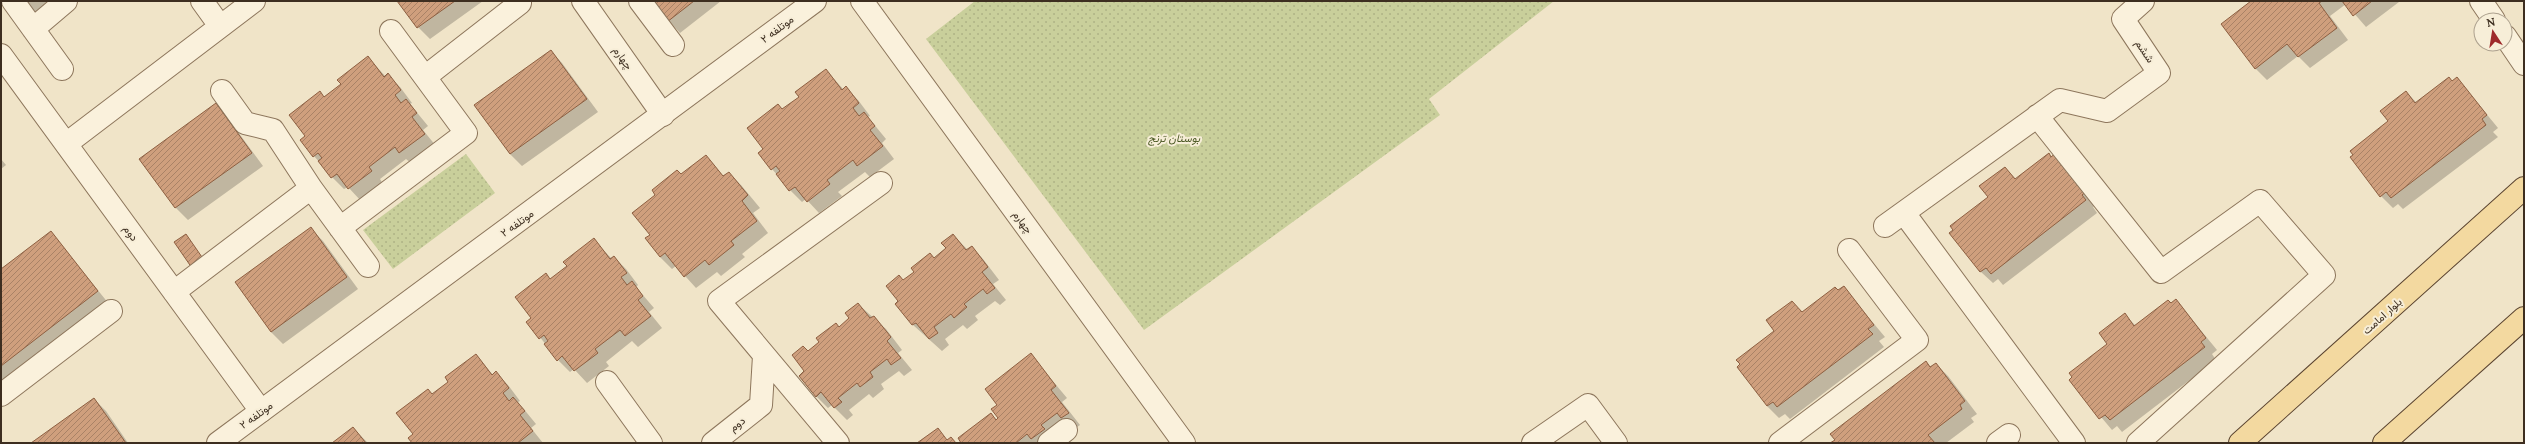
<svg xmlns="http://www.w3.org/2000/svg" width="2525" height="444" viewBox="0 0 2525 444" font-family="Lora,Vazirmatn,serif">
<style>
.grass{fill:url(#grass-dots)}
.shadow{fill:#0003}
.building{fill:url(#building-hatch);stroke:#8d5f41}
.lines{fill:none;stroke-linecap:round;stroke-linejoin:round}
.minor-casing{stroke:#8d765c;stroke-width:24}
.tertiary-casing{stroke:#8d765c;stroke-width:24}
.primary-casing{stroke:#5b4430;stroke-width:24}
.minor{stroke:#faf1dc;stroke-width:22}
.tertiary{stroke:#faf1dc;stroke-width:22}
.primary{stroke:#f3d9a0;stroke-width:22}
.labels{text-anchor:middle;stroke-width:4;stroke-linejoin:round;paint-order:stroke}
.street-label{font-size:11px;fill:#3d2e20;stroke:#f7eed8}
.park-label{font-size:11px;font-style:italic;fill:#4d5a26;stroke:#f7eed8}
</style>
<defs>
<pattern id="grass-dots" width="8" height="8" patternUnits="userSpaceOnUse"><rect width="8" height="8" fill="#c9cf9b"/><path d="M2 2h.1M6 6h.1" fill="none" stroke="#aeb285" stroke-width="1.8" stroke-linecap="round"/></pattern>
<pattern id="building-hatch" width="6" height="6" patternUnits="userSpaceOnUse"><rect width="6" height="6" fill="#cf9f7d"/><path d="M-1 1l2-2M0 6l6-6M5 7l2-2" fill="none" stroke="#a98266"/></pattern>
</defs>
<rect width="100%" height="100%" fill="#f0e4c8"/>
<!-- grass -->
<path class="grass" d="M 975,1 L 1554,1 L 1429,99 L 1440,115 L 1144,330 L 926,39 Z
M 466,154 L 495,193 L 393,269 L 363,230 Z"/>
<!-- shadow -->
<path class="shadow" d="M 21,1 L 61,1 L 38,19 Z
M 399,1 L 483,1 L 430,39 L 418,27 Z
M 651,1 L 721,1 L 680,33 Z
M 2253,1 L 2398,1 L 2399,2 L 2366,27 L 2346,4 L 2330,16 L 2348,40 L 2310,68 L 2298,56 L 2267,80 L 2255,68 Z
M 551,51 L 562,63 L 598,112 L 522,166 L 510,154 L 475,105 Z
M 368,57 L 386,77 L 388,75 L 400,87 L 412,103 L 410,104 L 428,126 L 423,130 L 436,146 L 412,164 L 406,159 L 380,179 L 383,184 L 361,201 L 348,187 L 344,189 L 332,177 L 314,156 L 307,137 L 324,97 L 342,84 Z
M 826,70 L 844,90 L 846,88 L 858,100 L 870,116 L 868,117 L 886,139 L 882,143 L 894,159 L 870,177 L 865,172 L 838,192 L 842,196 L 819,213 L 806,199 L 802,202 L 790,190 L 772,169 L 764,149 L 783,110 L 800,97 Z
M 2457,78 L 2498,128 L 2493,132 L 2498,137 L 2403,209 L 2398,204 L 2393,208 L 2381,196 L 2389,122 L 2406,92 L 2417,103 Z
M 215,105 L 227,117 L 263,166 L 188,220 L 176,208 L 141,159 Z
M 2049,154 L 2098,203 L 2093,207 L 2097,213 L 2003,285 L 1998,279 L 1993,283 L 1981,272 L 1989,197 L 2005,168 L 2016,179 Z
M 706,156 L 724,177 L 729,173 L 741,185 L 760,208 L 753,213 L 768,233 L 742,254 L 745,257 L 721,276 L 717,272 L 696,288 L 676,266 L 672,269 L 660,257 L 651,235 L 681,175 Z
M 1,159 L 6,165 L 1,169 Z
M 311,229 L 323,241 L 358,289 L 283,344 L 271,332 Z
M 51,232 L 109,304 L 1,387 L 1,271 Z
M 953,235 L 968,250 L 972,247 L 983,259 L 999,280 L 993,284 L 1006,300 L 1000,305 L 995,301 L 975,316 L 978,320 L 967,329 L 963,325 L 945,339 L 949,345 L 942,351 L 913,325 L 896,304 L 900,301 L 904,281 L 947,249 Z
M 594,240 L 612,259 L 614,257 L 626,269 L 638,285 L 636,287 L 654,308 L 649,312 L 662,328 L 638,347 L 632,341 L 606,362 L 609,366 L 587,383 L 574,369 L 570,372 L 558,360 L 528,322 L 532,319 L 551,280 L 568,267 Z
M 1844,288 L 1885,337 L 1879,341 L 1884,347 L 1790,419 L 1785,414 L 1779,418 L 1767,406 L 1803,313 Z
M 2176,300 L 2217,350 L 2212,354 L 2216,360 L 2122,432 L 2117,426 L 2112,430 L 2070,380 L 2108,344 L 2125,315 L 2136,326 Z
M 858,304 L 886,329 L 902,350 L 898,353 L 912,370 L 904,376 L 899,371 L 881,384 L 884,389 L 873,398 L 869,394 L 849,410 L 853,415 L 847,420 L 832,405 L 828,408 L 816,396 L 806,371 L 808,352 L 851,318 Z
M 476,355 L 493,375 L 496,373 L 508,385 L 520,401 L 518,402 L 536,424 L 531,428 L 543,443 L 413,443 L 414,434 L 433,395 L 450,382 Z
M 1031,355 L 1067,398 L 1062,402 L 1080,425 L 1054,443 L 962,443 L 991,414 L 997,420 L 999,418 L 998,405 Z
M 1926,362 L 1931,367 L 1936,364 L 1948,376 L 1977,414 L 1971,418 L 1974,422 L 1946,443 L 1832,443 Z
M 94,399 L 106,411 L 128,443 L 33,443 Z
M 353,428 L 368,443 L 334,443 Z"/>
<!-- building -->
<path class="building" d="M 397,1 L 455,1 L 417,28 Z
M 650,1 L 694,1 L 667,22 Z
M 2251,1 L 2322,1 L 2319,3 L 2337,28 L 2298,57 L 2287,44 L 2255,69 L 2221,24 Z
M 2342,1 L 2372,1 L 2353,16 Z
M 551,50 L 587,99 L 510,154 L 474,105 Z
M 368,56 L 384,77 L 388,73 L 401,90 L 395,95 L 401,103 L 406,99 L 417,113 L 412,117 L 425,134 L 399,153 L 395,147 L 369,167 L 372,171 L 348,189 L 337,174 L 331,178 L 318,161 L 322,158 L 318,153 L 313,157 L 300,140 L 305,136 L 289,115 L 320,91 L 324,97 L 341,84 L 337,80 Z
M 826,69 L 842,90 L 846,86 L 859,103 L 853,108 L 859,116 L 864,112 L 875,126 L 870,130 L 883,146 L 857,166 L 853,160 L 827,180 L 830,184 L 807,202 L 795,187 L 789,191 L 776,174 L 780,171 L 776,166 L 771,170 L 758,153 L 763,149 L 747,128 L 778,104 L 782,109 L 799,97 L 795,92 Z
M 2449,77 L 2452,81 L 2457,77 L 2487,115 L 2482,119 L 2486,125 L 2391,198 L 2386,192 L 2380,197 L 2350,157 L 2353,155 L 2350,151 L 2388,121 L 2380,111 L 2406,91 L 2415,103 Z
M 216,103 L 252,153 L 175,208 L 139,159 Z
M 2057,152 L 2087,191 L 2082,195 L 2086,200 L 1991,274 L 1986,268 L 1980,272 L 1949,233 L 1953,230 L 1950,226 L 1988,197 L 1979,186 L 2005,167 L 2015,179 L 2049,153 L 2051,157 Z
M 706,155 L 723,176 L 729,172 L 748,195 L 742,201 L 757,221 L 731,241 L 734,245 L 709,265 L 705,260 L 684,277 L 665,253 L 660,257 L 645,238 L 650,235 L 632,213 L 655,195 L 652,190 L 677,170 L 681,174 Z
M 311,227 L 347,277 L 271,332 L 235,282 Z
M 51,231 L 98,291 L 1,366 L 1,269 Z
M 186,234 L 204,260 L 192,268 L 174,242 Z
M 953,234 L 966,250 L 972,246 L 988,267 L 982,272 L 995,288 L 987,294 L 983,289 L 964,304 L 967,307 L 954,318 L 951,314 L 934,327 L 938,333 L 929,339 L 916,323 L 912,325 L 895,304 L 898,301 L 886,286 L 899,275 L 903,280 L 914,272 L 911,268 L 930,253 L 934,258 L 946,248 L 941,243 Z
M 594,238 L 610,259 L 614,256 L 627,273 L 621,277 L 627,285 L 632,281 L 643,296 L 638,300 L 651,316 L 625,336 L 620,330 L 595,349 L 598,353 L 574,371 L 562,356 L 557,361 L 544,344 L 548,341 L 544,335 L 539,339 L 526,322 L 531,318 L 515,297 L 546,273 L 550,279 L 567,266 L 563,262 Z
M 1844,286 L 1874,325 L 1868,329 L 1873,334 L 1777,407 L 1773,402 L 1767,406 L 1737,367 L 1740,364 L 1736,360 L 1774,331 L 1766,320 L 1792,301 L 1802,312 L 1835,287 L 1838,290 Z
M 2176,299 L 2206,338 L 2201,342 L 2205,347 L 2110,420 L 2105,415 L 2099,419 L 2069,380 L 2072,377 L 2069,373 L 2107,344 L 2099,333 L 2125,313 L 2134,326 L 2168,300 L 2171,303 Z
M 858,303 L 870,318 L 874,316 L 891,337 L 887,341 L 901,358 L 891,365 L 887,359 L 870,372 L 873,377 L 860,387 L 857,383 L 838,398 L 842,402 L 834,408 L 821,392 L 816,397 L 799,376 L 804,371 L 792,355 L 803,346 L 808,351 L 819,342 L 816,338 L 836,323 L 839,327 L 849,318 L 845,313 Z
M 1031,353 L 1056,386 L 1051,390 L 1069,413 L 1061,418 L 1057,413 L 1041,425 L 1045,429 L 1031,439 L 1027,434 L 1016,443 L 961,443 L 958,438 L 991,413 L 996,420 L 998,418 L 991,409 L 997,405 L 985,389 Z
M 476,354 L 492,375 L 496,371 L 509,388 L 503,393 L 509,401 L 513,397 L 525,411 L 520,415 L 533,431 L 518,443 L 412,443 L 408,438 L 413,434 L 396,413 L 428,389 L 432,394 L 448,382 L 445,377 Z
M 1926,361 L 1930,367 L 1936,363 L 1965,401 L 1960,405 L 1962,409 L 1928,435 L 1935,443 L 1830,443 L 1835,440 L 1830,434 Z
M 94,398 L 126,443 L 31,443 Z
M 353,427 L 366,443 L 332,443 Z
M 938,428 L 947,440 L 951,437 L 956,443 L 917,443 Z"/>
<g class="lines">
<defs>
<path id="minor" d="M 13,1 L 62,69
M 202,1 L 220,26
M 583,1 L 663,115
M 640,1 L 673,45
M 2481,1 L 2494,20
M 33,29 L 66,1
M 2505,36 L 2524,64
M 1,55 L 261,411
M 425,77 L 520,3
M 2037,116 L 2161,272 L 2260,201 L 2324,275 L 2138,443
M 66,144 L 254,1
M 311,188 L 368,266
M 1904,213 L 2074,443
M 1885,226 L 2060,100 L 2107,111 L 2159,73 L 2123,19 L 2143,1
M 340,228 L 466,133 L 391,31
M 174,292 L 311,188 L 273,130 L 245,123 L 222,91
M 607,382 L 651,443
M 1,395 L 111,311
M 713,443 L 761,405 L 764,356
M 838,443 L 719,301 L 881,183
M 1049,443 L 1066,430
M 1533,443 L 1588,405 L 1616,443
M 1780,443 L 1917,340 L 1849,250
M 1998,443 L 2009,435"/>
<path id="tertiary" d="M 862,1 L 1184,443
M 218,443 L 815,1"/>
<path id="primary" d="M 2240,443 L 2524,188
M 2384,443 L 2524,318"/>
</defs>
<!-- minor casing -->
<use href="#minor" class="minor-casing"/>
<!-- tertiary casing -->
<use href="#tertiary" class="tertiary-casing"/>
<!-- primary casing -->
<use href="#primary" class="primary-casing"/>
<!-- minor -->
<use href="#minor" class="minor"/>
<!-- tertiary -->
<use href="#tertiary" class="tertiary"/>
<!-- primary -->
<use href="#primary" class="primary"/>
</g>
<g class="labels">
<!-- street labels -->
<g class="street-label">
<text transform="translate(777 29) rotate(-37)" y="4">موتلفه ۲</text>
<text transform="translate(2145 51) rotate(56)" y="4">ششم</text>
<text transform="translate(623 58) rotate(55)" y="4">چهارم</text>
<text transform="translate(1023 222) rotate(54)" y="4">چهارم</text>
<text transform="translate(517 223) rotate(-36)" y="4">موتلفه ۲</text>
<text transform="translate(131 233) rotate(54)" y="4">دوم</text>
<text transform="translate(2382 316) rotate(-42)" y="4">بلوار امامت</text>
<text transform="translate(256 415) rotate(-36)" y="4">موتلفه ۲</text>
<text transform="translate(737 424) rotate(-38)" y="4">دوم</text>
</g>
<!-- park labels -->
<g class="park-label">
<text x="1174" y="142">بوستان ترنج</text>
</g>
</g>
<!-- border -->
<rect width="2525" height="444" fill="none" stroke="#3d2e20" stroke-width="4"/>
<!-- north arrow -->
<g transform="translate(2493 32) rotate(348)"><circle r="19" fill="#f7eed8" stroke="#ada18e"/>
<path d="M0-3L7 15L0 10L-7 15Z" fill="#9e2a2b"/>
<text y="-6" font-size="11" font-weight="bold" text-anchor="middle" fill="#3d2e20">N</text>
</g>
</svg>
